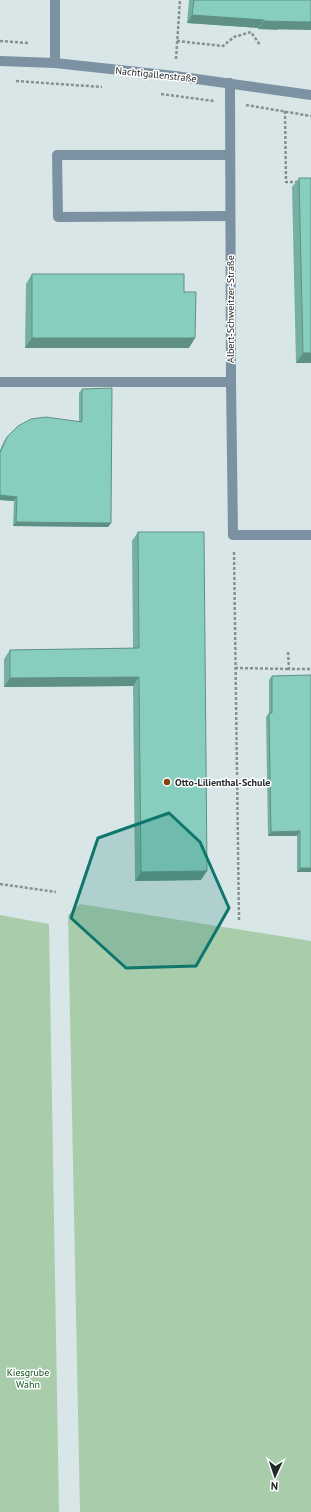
<svg xmlns="http://www.w3.org/2000/svg" width="311" height="1512" viewBox="0 0 311 1512" font-family="'PT Sans',sans-serif">
<style>
.green{fill:#a9ccab}
.lines{fill:none;stroke-linecap:round;stroke-linejoin:round}
.path{stroke:#869091;stroke-width:2.5;stroke-dasharray:3 2;stroke-linecap:butt}
.service{stroke:#7c91a1;stroke-width:10}
.minor{stroke:#7c91a1;stroke-width:10}
.wall{fill:#75b1a3}
.shaded-wall{fill:#5f9085}
.building{fill:#88cebe;stroke:#5f9085}
.marked{fill:#0f766e;fill-opacity:0.2;stroke:#0f766e;stroke-width:3;stroke-linejoin:round}
.poi-dot{fill:#864411;stroke:#fff;stroke-width:1.5}
.labels{text-anchor:middle;stroke-width:3;stroke-linejoin:round;paint-order:stroke}
.street-label{font-size:10px;fill:#24292a;stroke:#fff}
.poi-label{font-size:10px;font-weight:bold;fill:#24292a;stroke:#fff;text-anchor:start}
.park-label{font-size:10px;fill:#0e511e;stroke:#fff}
</style>
<rect width="100%" height="100%" fill="#d9e6e8"/>
<!-- green -->
<path class="green" d="M 80,904 L 311,941 L 311,1512 L 80,1512 L 68,915 Z
M 0,915 L 49,924 L 59,1512 L 0,1512 Z"/>
<g class="lines">
<!-- path -->
<path class="path" d="M 0,41 L 28,43
M 177,41 L 223,46 L 234,37 L 251,32 L 260,45
M 176,59 L 180,0
M 16,81 L 102,87
M 161,94 L 214,101
M 246,105 L 311,116
M 285,111 L 286,182 L 299,182
M 234,552 L 239,920
M 288,652 L 289,669 L 311,669
M 235,668 L 289,669
M 0,884 L 56,892"/>
<!-- service -->
<path class="service" d="M 230,155 L 57,155 L 58,217 L 230,216
M 0,382 L 231,382
M 233,535 L 311,535"/>
<!-- minor -->
<path class="minor" d="M 0,61 L 55,63 L 175,76 L 311,95
M 55,63 L 55,0
M 230,83 L 231,382 L 233,535"/>
</g>
<!-- wall -->
<path class="wall" d="M 189,0 L 311,0 L 277,30 L 258,29 L 258,28 L 187,23 Z
M 299,178 L 311,178 L 311,363 L 296,363 L 292,187 Z
M 32,274 L 184,292 L 189,348 L 25,348 L 26,284 Z
M 82,389 L 111,523 L 108,527 L 13,526 L 14,501 L 0,500 L 0,450 L 4,441 L 7,437 L 79,421 L 79,393 Z
M 138,532 L 201,880 L 135,881 L 133,686 L 4,687 L 4,659 L 10,650 L 133,648 L 132,541 Z
M 272,676 L 311,872 L 297,872 L 297,836 L 268,836 L 266,717 L 269,713 L 269,680 Z"/>
<!-- shaded-wall -->
<path class="shaded-wall" d="M 192,15 L 264,20 L 258,28 L 187,23 Z
M 264,21 L 311,22 L 311,30 L 258,29 Z
M 32,338 L 195,338 L 189,348 L 25,348 Z
M 303,353 L 311,353 L 311,363 L 296,363 Z
M 0,495 L 17,497 L 14,501 L 0,500 Z
M 16,522 L 111,523 L 108,527 L 13,526 Z
M 139,677 L 133,686 L 4,687 L 10,678 Z
M 300,831 L 297,836 L 268,836 L 271,832 Z
M 300,868 L 311,868 L 311,872 L 297,872 Z
M 207,871 L 201,880 L 135,881 L 141,872 Z"/>
<!-- building -->
<path class="building" d="M 194,0 L 311,0 L 311,22 L 264,21 L 264,20 L 192,15 Z
M 299,178 L 311,178 L 311,353 L 303,353 Z
M 32,274 L 184,274 L 184,292 L 196,292 L 195,338 L 32,338 Z
M 112,388 L 111,523 L 16,522 L 17,497 L 0,495 L 0,453 L 7,437 L 18,426 L 31,419 L 46,417 L 82,422 L 82,389 Z
M 138,532 L 204,532 L 207,871 L 141,872 L 139,677 L 10,678 L 10,650 L 139,648 Z
M 311,675 L 311,868 L 300,868 L 300,831 L 271,832 L 269,713 L 272,713 L 272,676 Z"/>
<!-- marked area -->
<path class="marked" d="M 169,813 L 200,842 L 229,908 L 196,966 L 126,968 L 71,918 L 98,838 Z"/>
<!-- markers -->
<circle class="poi-dot" cx="167" cy="782" r="4"/>
<g class="labels">
<!-- street labels -->
<g class="street-label">
<text transform="translate(156 74) rotate(6)" y="4">Nachtigallenstraße</text>
<text transform="translate(230 309) rotate(-90)" y="4">Albert-Schweitzer-Straße</text>
</g>
<!-- poi labels -->
<g class="poi-label">
<text x="175" y="786">Otto-Lilienthal-Schule</text>
</g>
<!-- park labels -->
<g class="park-label">
<text x="28" y="1376">Kiesgrube<tspan x="28" dy="12">Wahn</tspan></text>
</g>
</g>
<!-- north arrow -->
<g transform="translate(275 1476) rotate(183)" stroke="#ffffff" stroke-width="3" paint-order="stroke">
<path d="M0-3L7 15L0 10L-7 15Z" fill="#24292a"/>
<text y="-6" font-size="11" font-weight="bold" text-anchor="middle" fill="#24292a">N</text>
</g>
</svg>
